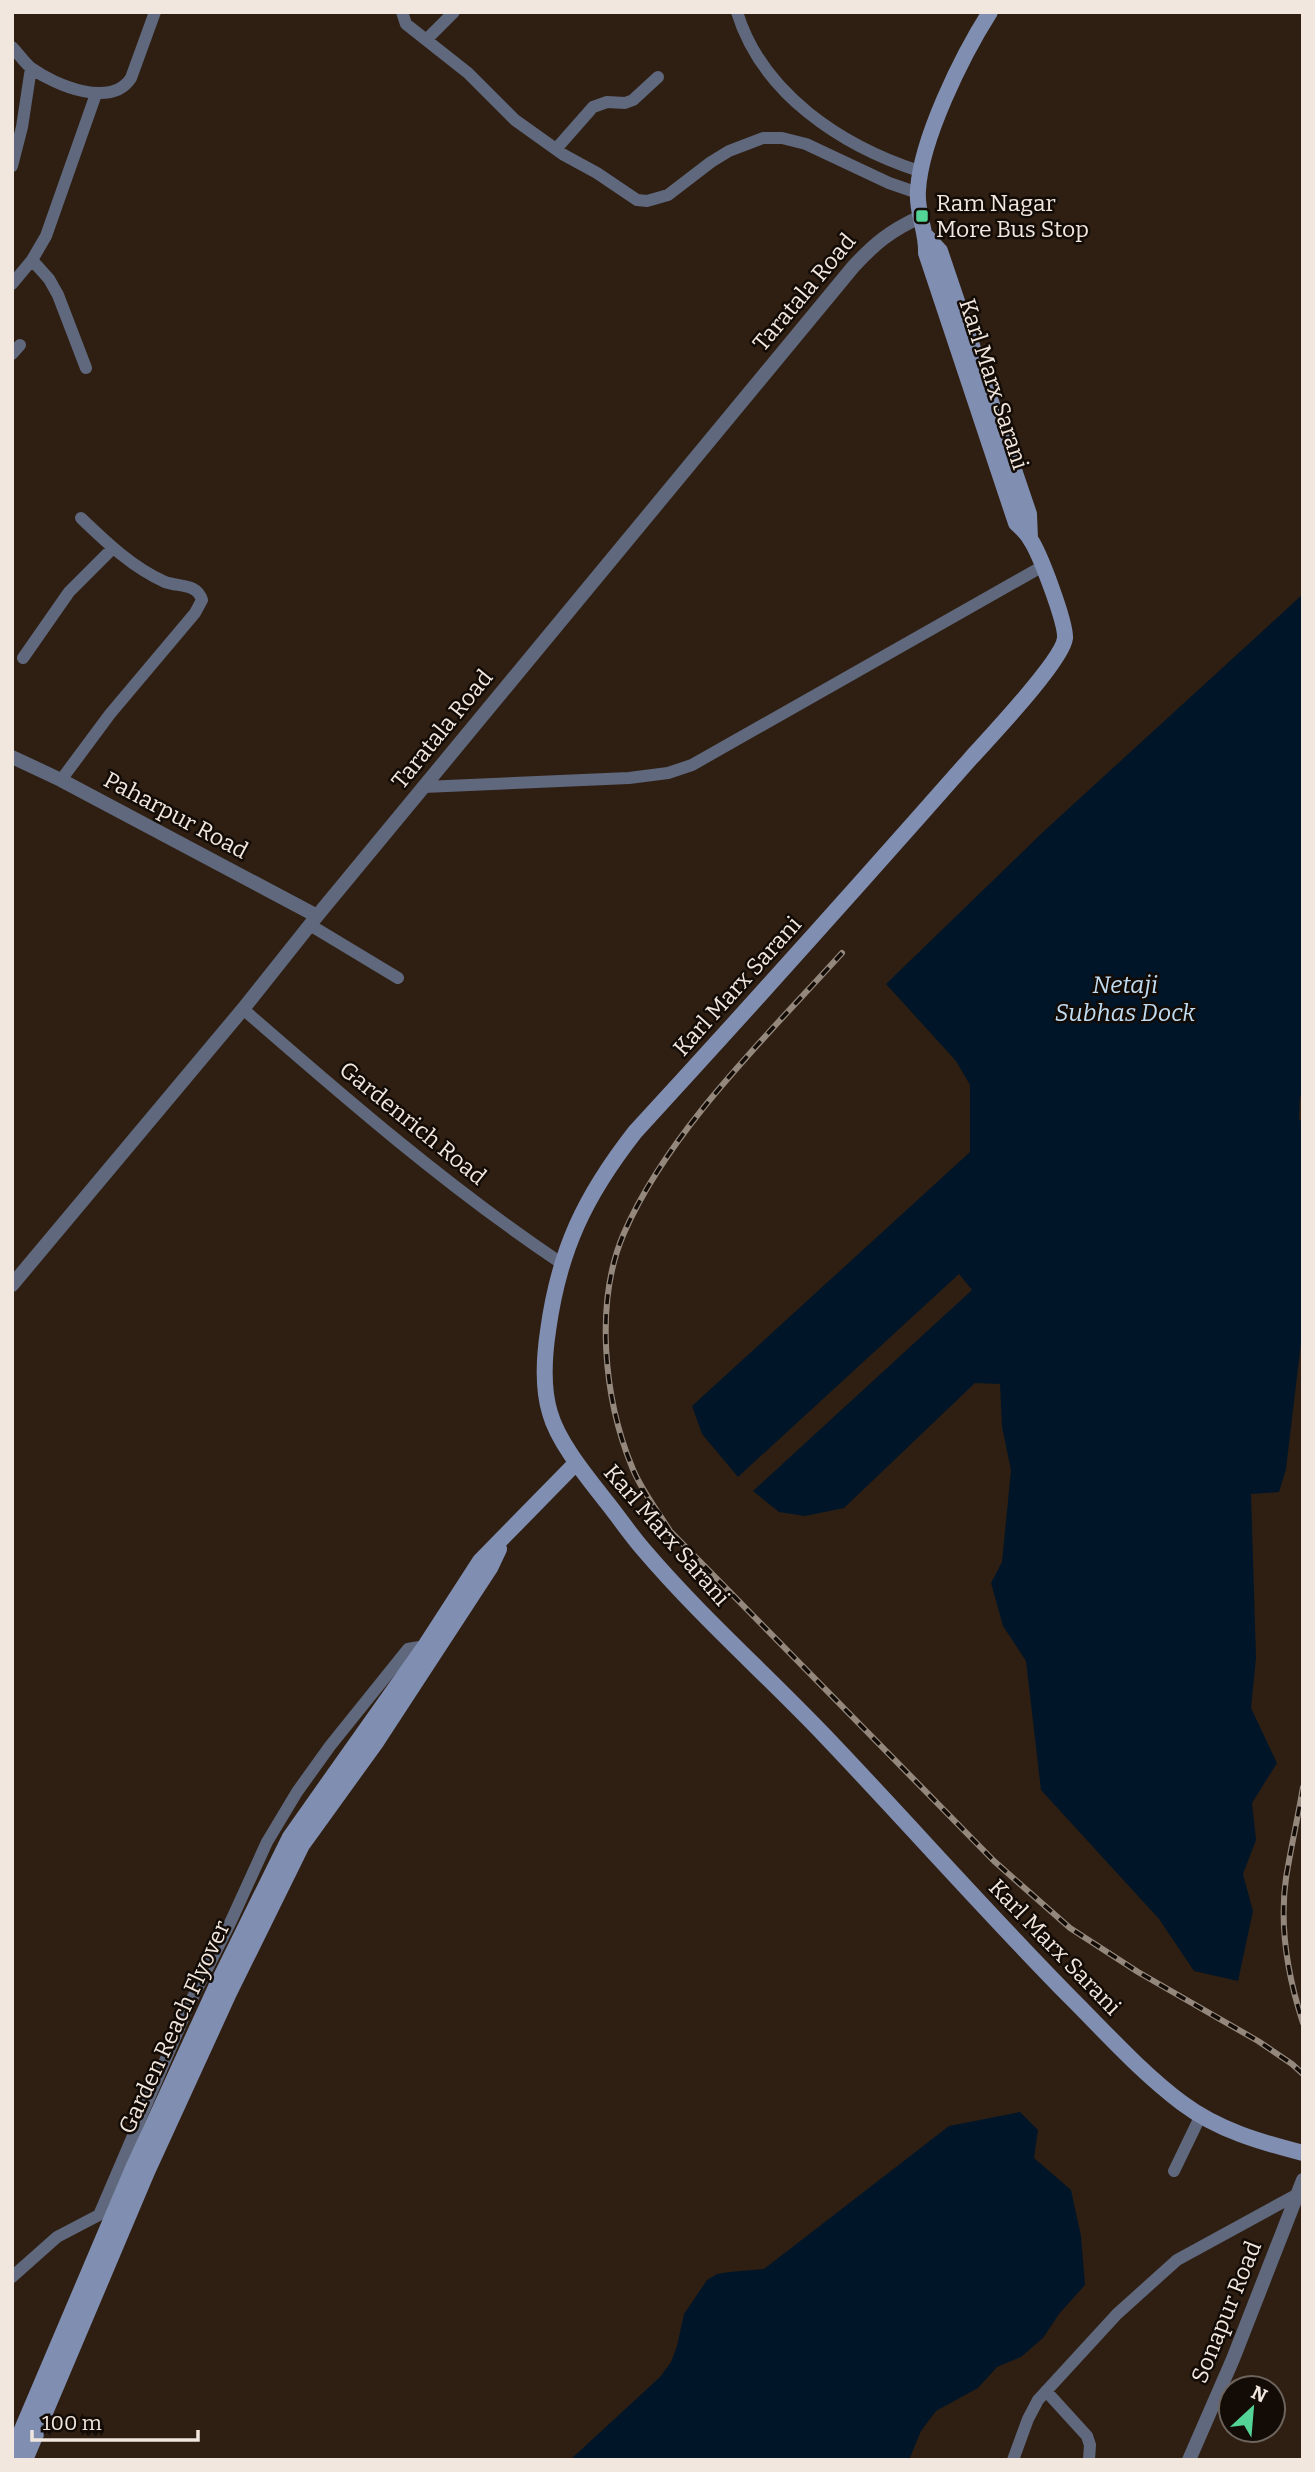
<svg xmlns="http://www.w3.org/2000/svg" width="1315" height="2472" viewBox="0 0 1315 2472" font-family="Bitter,serif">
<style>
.water{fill:#001628}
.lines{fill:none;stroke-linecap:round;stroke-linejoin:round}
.minor{stroke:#5f687d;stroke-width:12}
.tertiary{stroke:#5f687d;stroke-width:14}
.secondary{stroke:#808eb1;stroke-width:16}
.rail-casing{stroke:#94877c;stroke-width:6}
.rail{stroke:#120b06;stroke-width:3.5;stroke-dasharray:10;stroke-linecap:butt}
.poi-dot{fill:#54d396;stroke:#120b06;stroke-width:2.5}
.labels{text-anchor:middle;stroke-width:5;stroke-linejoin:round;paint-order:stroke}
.poi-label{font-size:23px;fill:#f2e7de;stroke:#120b06;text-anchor:start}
.street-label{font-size:23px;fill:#f2e7de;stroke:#120b06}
.water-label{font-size:24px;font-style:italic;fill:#c0dcf3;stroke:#120b06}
</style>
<rect width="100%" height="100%" fill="#2f1f12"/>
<!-- water -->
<path class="water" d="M 1303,594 L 1303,1093 L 1300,1097 L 1299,1119 L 1303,1122 L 1303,1326 L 1286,1469 L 1279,1492 L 1251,1494 L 1256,1658 L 1251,1708 L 1277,1763 L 1252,1803 L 1256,1840 L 1243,1874 L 1253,1911 L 1238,1981 L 1194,1971 L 1159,1919 L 1041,1790 L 1026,1661 L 1003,1626 L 991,1583 L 1002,1562 L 1011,1470 L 1002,1427 L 1000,1384 L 975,1383 L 844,1508 L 805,1516 L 779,1512 L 753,1491 L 972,1290 L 959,1274 L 738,1477 L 702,1434 L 692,1406 L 970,1152 L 970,1085 L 956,1061 L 886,984 L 1043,832 Z
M 1020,2112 L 1038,2130 L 1034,2158 L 1071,2190 L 1081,2236 L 1085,2285 L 1059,2314 L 1043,2338 L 1021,2357 L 997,2367 L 978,2388 L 936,2411 L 921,2431 L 909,2460 L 570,2460 L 660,2377 L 671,2362 L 677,2346 L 684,2314 L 707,2280 L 717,2274 L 729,2272 L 764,2269 L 949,2126 Z"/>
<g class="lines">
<!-- minor -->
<path class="minor" d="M 402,12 L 406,24 L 468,73 L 515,120 L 564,155 L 597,173 L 637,200 L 647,201 L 668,195 L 711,162 L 729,151 L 763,138 L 782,138 L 806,144 L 889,183 L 918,193
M 737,12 C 762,94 842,146 919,171
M 427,39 L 454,12
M 12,47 C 18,53 24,62 31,68 C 55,85 111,109 131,78 L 155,12
M 556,149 L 593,107 L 607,102 L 625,103 L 633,100 L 658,77
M 12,166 L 22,127 L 31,68
M 32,260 L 49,279 L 58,295 L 86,368
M 12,284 L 32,260 L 46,236 L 96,94
M 12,354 L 20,345
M 23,658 L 69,592 L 113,548
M 61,780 L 110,714 L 195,613 L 202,600 C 197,583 179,587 165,582 C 133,568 106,542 81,518
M 424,787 L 629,778 L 668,773 L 692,765 L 1043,566
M 310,925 L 398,978
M 243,1009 C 345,1098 449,1188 561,1263
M 1174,2171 L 1201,2115
M 12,2277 L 57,2237 L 99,2215 L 189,2005 L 231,1921 L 267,1842 L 297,1792 L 330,1746 L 408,1649 L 425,1646
M 1046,2391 L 1087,2436 L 1090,2445 L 1089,2460
M 1013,2460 L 1028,2419 L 1038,2400 L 1117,2314 L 1177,2260 L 1296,2195"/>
<!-- tertiary -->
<path class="tertiary" d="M 12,757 L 61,780 L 317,916
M 12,1285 L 243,1009 L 317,916 L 853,267 C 875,243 890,231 920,217
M 1189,2460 L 1233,2359 L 1303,2180"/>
<!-- secondary -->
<path class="secondary" d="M 990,12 C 962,56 921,139 918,190 C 916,213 927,231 926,253 L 1016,523 C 1021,528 1027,533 1030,539 C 1040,553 1066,623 1065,638 C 1063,660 989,738 971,758 C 860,884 748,1009 635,1132 C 585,1196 559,1250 548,1331 C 544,1358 542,1387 550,1413 C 558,1442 587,1477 605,1500 C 618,1516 630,1534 643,1549 C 700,1616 766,1674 826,1737 C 909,1824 988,1914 1072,1999 C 1108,2035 1142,2073 1182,2103 C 1218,2130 1260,2142 1303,2153
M 927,237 L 940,251 L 1029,514 L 1030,539
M 12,2453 L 134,2166 L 216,1987 L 290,1837 L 425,1646 L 480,1561 L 576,1463
M 25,2460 L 147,2172 L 229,1993 L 302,1845 L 377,1741 L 490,1568 L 499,1549"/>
<defs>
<path id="rail" d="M 842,953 C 767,1036 669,1130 624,1233 C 594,1302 604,1399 632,1467 C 641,1490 657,1510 670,1531 L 994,1861 L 1070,1928 L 1138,1972 L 1258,2041 L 1292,2064 L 1303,2074
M 1303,1787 C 1298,1817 1291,1847 1286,1878 C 1279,1927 1288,1977 1303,2023"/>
</defs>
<!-- rail casing -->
<use href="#rail" class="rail-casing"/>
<!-- rail -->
<use href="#rail" class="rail"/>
</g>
<!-- markers -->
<rect class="poi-dot" x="915" y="209" width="14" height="14" rx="3.5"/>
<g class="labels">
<!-- poi labels -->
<g class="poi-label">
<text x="936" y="211">Ram Nagar<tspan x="936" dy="26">More Bus Stop</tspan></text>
</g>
<!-- street labels -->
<g class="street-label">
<text transform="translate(804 292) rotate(-50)" y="8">Taratala Road</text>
<text transform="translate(994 384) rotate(72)" y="8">Karl Marx Sarani</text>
<text transform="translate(442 729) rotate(-51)" y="8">Taratala Road</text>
<text transform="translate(176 815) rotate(28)" y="8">Paharpur Road</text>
<text transform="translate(737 986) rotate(-48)" y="8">Karl Marx Sarani</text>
<text transform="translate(413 1123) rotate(39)" y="8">Gardenrich Road</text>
<text transform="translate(667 1535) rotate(49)" y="8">Karl Marx Sarani</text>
<text transform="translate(1055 1947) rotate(46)" y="8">Karl Marx Sarani</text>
<text transform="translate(174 2027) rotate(-65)" y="8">Garden Reach Flyover</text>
<text transform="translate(1226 2312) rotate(-68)" y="8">Sonapur Road</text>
</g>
<!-- water labels -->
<g class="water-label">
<text x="1125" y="993">Netaji<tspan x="1125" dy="28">Subhas Dock</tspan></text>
</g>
</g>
<!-- border -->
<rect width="1315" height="2472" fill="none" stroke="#f2e7de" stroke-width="28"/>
<!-- north arrow -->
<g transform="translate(1252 2409) rotate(26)"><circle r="33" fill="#120b06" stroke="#6c635c" stroke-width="2"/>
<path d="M0-5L12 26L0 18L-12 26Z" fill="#54d396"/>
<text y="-10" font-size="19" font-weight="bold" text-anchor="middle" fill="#f2e7de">N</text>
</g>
<!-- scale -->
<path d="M32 2430v10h166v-10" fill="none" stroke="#f2e7de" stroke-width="3.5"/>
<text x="42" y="2430" font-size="21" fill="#f2e7de" stroke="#120b06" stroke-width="5" paint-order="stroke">100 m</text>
</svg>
